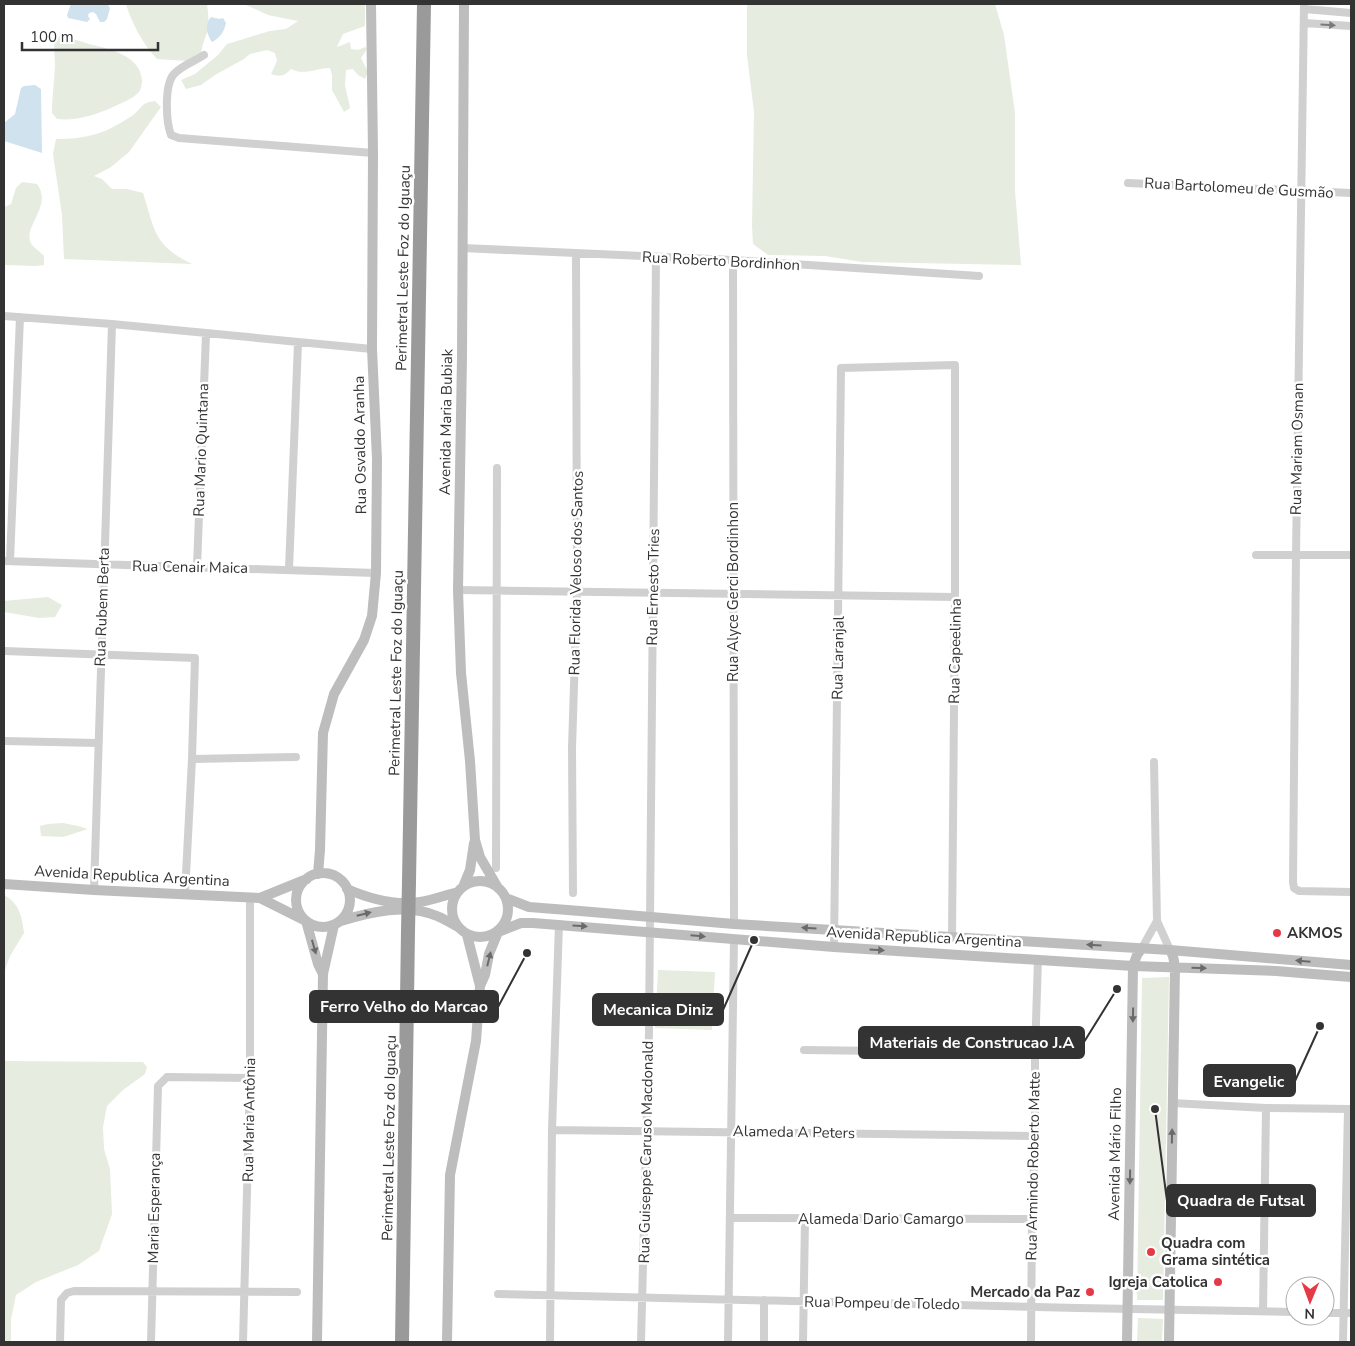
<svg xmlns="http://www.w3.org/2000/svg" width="1355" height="1346" viewBox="0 0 1355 1346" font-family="'Nunito Sans',sans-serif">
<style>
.green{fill:#e6ecdf}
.water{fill:#cfe2ee}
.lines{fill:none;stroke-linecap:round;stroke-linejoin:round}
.street{stroke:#d0d0d0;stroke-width:8}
.secondary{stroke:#bdbdbd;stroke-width:10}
.highway{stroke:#9a9a9a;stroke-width:14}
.highway-bridge{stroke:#9a9a9a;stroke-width:14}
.oneway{fill:#7a7a7a}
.oneway2{fill:#6a6a6a}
.poi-dot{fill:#e63946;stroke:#fff;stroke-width:2}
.labels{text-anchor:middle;stroke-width:5;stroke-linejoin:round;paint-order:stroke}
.street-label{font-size:15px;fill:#333;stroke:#fff}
.poi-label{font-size:15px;font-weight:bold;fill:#333;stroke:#fff;text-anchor:start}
.leader{fill:none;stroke:#333;stroke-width:2}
.callout-dot{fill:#333;stroke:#fff;stroke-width:2}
.callout{fill:#333;stroke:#333;stroke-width:2}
.callout-label{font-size:16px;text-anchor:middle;font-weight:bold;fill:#fff}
</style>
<rect width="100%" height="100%" fill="#fff"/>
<!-- green -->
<path class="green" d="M 126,4 L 207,4 C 208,13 210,25 207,33 C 204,40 202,46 201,54 L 188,61 L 157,59 C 143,44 132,24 126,4 Z
M 244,4 L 365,4 L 365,26 L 343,34 L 337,47 L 350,42 L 351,49 L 358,50 L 365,47 L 367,49 L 361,58 L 368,72 L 365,79 L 358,75 L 353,69 L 346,70 L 345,85 L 350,108 L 344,112 L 332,90 L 332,75 L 330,68 C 316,68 304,76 291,69 C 285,76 280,77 271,74 L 277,61 L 275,53 L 267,50 L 250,54 L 244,59 L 215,75 L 201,85 L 186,89 L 181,80 L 195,74 L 218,55 L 227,44 L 270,31 L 286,29 L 298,21 L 268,15 Z
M 747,4 L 995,4 L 1004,35 L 1015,113 L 1015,191 L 1021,265 L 862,262 L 825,256 L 768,255 L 753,244 L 752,226 L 754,112 L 747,55 Z
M 60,36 C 70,38 80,41 89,44 C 109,49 141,55 142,81 C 142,84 141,89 139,92 C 133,99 121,103 113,107 C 96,115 76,121 57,119 L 52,113 L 52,106 L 55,67 L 54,41 Z
M 155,101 L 161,107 L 129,152 L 111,167 L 94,176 L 102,179 L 112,189 L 127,189 L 143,193 C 155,230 153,245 192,264 L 64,259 L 62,215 L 53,154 L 56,139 C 86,139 105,134 130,117 C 142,110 139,103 155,101 Z
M 22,182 L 37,184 C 54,207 20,228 32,245 C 35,249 41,252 44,256 L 44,265 L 36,266 L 4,265 L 4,207 L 11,204 L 16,188 Z
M 48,597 L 62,605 L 55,617 L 39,618 L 4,612 L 4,601 Z
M 63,823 L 78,826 L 88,829 L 63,837 L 41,836 L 40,826 L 48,824 Z
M 4,895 C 19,903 22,916 24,933 L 10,956 L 4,973 Z
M 658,970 L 715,972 L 712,1030 L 655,1028 Z
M 1169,977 L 1163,1300 L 1137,1300 L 1142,978 Z
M 4,1061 L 137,1062 L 143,1062 L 147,1067 L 145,1074 L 123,1090 L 107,1106 L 103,1127 L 104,1149 L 110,1169 L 112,1214 L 99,1251 L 78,1265 L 36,1282 L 16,1295 L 11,1319 L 11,1342 L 4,1342 Z
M 1138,1318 L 1163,1319 L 1162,1342 L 1137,1342 Z"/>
<!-- water -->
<path class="water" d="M 71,4 L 108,5 L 110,8 L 107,19 L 104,22 L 100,22 L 96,14 L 93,12 L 89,13 L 88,16 L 90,19 L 87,22 L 68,18 L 67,15 Z
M 211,17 L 219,19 L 223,18 L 226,23 C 224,32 220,38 212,42 C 207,35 204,25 211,17 Z
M 35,85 L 41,89 L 42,153 L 4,141 L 4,123 L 15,114 L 21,88 L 24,86 Z"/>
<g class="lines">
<!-- street -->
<path class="street" d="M 1304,4 L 1296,555 L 1293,882 L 1294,888 L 1299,891 L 1351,892
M 1304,9 L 1351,13
M 1304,23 L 1351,26
M 204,55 C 195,61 181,66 174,74 C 164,85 166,122 171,135 L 179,138 L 373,153
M 1128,183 L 1351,193
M 462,248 L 733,260 L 979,276
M 733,260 L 734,924
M 4,316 L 112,324 L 372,349
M 1256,555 L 1351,555
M 4,561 L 376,573
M 10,561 L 20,317
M 197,567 L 206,334
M 289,569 L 298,343
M 458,590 L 955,597
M 4,651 L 195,658 L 192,759 L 185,894
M 4,741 L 98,743
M 192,759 L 296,757
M 1154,762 L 1157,921 L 1170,950
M 496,868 L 497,468
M 94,890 L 112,324
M 573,893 L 572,748 L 577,592 L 576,254
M 834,947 L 841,368 L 955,365 L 955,597 L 952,937
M 1142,948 L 1157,921
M 804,1050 L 1035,1053
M 1172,1103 L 1266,1108 L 1351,1109
M 552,1130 L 1035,1136
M 730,1218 L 1032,1219
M 498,1294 L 1078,1308 L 1295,1312
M 1263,1311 L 1266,1108
M 1325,1313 L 1351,1313
M 60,1342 L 61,1300 L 67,1293 L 74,1291 L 297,1292
M 151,1342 L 158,1086 L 167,1077 L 250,1078
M 243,1342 L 250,1078 L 250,898
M 550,1342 L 552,1130 L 559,924
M 641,1342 L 649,1031 L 656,257
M 728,1342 L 734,939
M 764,1342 L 764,1300
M 803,1342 L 805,1219
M 1031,1342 L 1032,1219 L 1035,1136 L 1035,1053 L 1038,959
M 1343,1342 L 1348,1109"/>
<!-- secondary -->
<path class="secondary" d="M 464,4 L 462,357 L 458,590 L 461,673 L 470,761 L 475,840 L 480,857 L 498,888
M296 900a27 27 0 1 1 54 0a27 27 0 1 1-54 0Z
M 318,874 L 320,850 L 323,733 L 334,694 L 364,640 L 372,616 L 376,573 L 377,459 L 372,349 L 373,153 L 371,4
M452 909a28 28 0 1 1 56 0a28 28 0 1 1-56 0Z
M 4,884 L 94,890 L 260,898 L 307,879
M 463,887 L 470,870 L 474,843
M 347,889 C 370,899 395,906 420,902 C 433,900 446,895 458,892
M 260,898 L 306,921 L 318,964 L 323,974
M 506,898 L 529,907 L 580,911 L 734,924 L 1170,950 L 1351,965
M 341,921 C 370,912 407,903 437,916 C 444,919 451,923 458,927
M 467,935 L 480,986
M 317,1342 L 323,974 L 334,925
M 447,1342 L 450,1175 L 476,1041 L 480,986 L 485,975 L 489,954 L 498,932 L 521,923 L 533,923 L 834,947 L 1133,966 L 1276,971 L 1351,977
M 1127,1342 L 1133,966 L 1137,955 L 1142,948
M 1169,1342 L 1175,967 L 1173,956 L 1170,950"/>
<!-- highway -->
<path class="highway" d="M 409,882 L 424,4
M 402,1342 L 408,931"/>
<!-- highway-bridge -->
<path class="highway-bridge" d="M 408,931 L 409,882"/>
</g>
<!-- one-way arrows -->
<defs><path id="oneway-solid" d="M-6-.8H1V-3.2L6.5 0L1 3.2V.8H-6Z" transform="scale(1.25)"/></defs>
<use class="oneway" href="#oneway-solid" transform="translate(1328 25) rotate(4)"/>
<g class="oneway2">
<use href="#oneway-solid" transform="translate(364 914) rotate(-14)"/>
<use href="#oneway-solid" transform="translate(580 926) rotate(4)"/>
<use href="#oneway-solid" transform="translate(809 928) rotate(-176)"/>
<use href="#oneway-solid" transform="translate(698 936) rotate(5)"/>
<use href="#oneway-solid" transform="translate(1094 945) rotate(-177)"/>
<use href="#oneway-solid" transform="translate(314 947) rotate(74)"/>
<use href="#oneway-solid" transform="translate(877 950) rotate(3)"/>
<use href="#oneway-solid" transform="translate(489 959) rotate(-76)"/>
<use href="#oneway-solid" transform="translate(1303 961) rotate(-175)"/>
<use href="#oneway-solid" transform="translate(1199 968) rotate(2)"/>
<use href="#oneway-solid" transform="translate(1133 1015) rotate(91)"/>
<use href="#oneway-solid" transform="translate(1172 1136) rotate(-89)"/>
<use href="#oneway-solid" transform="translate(1130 1177) rotate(91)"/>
</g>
<!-- markers -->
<g class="poi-dot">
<circle cx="1277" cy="933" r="5"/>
<circle cx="1151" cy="1252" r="5"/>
<circle cx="1218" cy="1282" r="5"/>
<circle cx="1090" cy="1292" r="5"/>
</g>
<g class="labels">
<!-- street labels -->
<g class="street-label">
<text transform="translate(1239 188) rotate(3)" y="5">Rua Bartolomeu de Gusmão</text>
<text transform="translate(721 261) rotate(3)" y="5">Rua Roberto Bordinhon</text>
<text transform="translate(403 268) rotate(-89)" y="5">Perimetral Leste Foz do Iguaçu</text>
<text transform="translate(446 422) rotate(-89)" y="5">Avenida Maria Bubiak</text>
<text transform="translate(360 445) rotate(-91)" y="5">Rua Osvaldo Aranha</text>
<text transform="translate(1297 449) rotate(-89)" y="5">Rua Mariam Osman</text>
<text transform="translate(201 450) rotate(-88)" y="5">Rua Mario Quintana</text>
<text transform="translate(190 567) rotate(1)" y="5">Rua Cenair Maica</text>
<text transform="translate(576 573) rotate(-89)" y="5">Rua Florida Veloso dos Santos</text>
<text transform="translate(653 587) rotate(-89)" y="5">Rua Ernesto Tries</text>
<text transform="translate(733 592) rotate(-90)" y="5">Rua Alyce Gerci Bordinhon</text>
<text transform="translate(102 607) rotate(-88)" y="5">Rua Rubem Berta</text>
<text transform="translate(955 651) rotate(-89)" y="5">Rua Capeelinha</text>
<text transform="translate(838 658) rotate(-89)" y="5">Rua Laranjal</text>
<text transform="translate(396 673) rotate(-89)" y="5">Perimetral Leste Foz do Iguaçu</text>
<text transform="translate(132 876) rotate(3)" y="5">Avenida Republica Argentina</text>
<text transform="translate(924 937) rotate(3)" y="5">Avenida Republica Argentina</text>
<text transform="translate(249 1120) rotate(-89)" y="5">Rua Maria Antônia</text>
<text transform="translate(794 1132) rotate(1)" y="5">Alameda A Peters</text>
<text transform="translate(389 1138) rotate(-89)" y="5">Perimetral Leste Foz do Iguaçu</text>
<text transform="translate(646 1152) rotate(-89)" y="5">Rua Guiseppe Caruso Macdonald</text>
<text transform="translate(1115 1154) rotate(-89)" y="5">Avenida Mário Filho</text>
<text transform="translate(1033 1166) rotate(-89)" y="5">Rua Armindo Roberto Matte</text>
<text transform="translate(154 1208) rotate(-89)" y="5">Maria Esperança</text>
<text x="881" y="1224">Alameda Dario Camargo</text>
<text transform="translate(882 1303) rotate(1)" y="5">Rua Pompeu de Toledo</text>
</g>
<!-- poi labels -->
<g class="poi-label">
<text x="1287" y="938">AKMOS</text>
<text x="1161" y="1248">Quadra com<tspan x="1161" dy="17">Grama sintética</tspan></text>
<text x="1208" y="1287" text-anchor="end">Igreja Catolica</text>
<text x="1080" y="1297" text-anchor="end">Mercado da Paz</text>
</g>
</g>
<!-- callouts -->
<path class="leader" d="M527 953L498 1007M754 940L723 1010M1117 989L1084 1042M1320 1026L1295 1081M1155 1109L1167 1201"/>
<g class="callout-dot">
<circle cx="527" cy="953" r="5"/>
<circle cx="754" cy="940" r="5"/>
<circle cx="1117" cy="989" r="5"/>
<circle cx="1320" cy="1026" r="5"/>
<circle cx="1155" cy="1109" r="5"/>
</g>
<g class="callout">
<rect x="310" y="991" width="188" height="31" rx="5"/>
<rect x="593" y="994" width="130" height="31" rx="5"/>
<rect x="859" y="1027" width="225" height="31" rx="5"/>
<rect x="1204" y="1065" width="91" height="31" rx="5"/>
<rect x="1167" y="1185" width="148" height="31" rx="5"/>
</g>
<g class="callout-label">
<text x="404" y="1012">Ferro Velho do Marcao</text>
<text x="658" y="1015">Mecanica Diniz</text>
<text x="972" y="1048">Materiais de Construcao J.A</text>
<text x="1249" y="1087">Evangelic</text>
<text x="1241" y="1206">Quadra de Futsal</text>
</g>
<!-- border -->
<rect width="1355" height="1346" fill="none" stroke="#333333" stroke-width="10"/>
<!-- north arrow -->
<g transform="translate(1310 1301) rotate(181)"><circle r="24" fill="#ffffff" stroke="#adadad"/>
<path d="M0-4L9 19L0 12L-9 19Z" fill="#e63946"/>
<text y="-8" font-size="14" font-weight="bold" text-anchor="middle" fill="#333333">N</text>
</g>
<!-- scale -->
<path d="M22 42v8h136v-8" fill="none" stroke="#333333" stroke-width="2.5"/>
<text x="30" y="42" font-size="15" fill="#333333" stroke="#ffffff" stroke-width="4" paint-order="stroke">100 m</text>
</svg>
